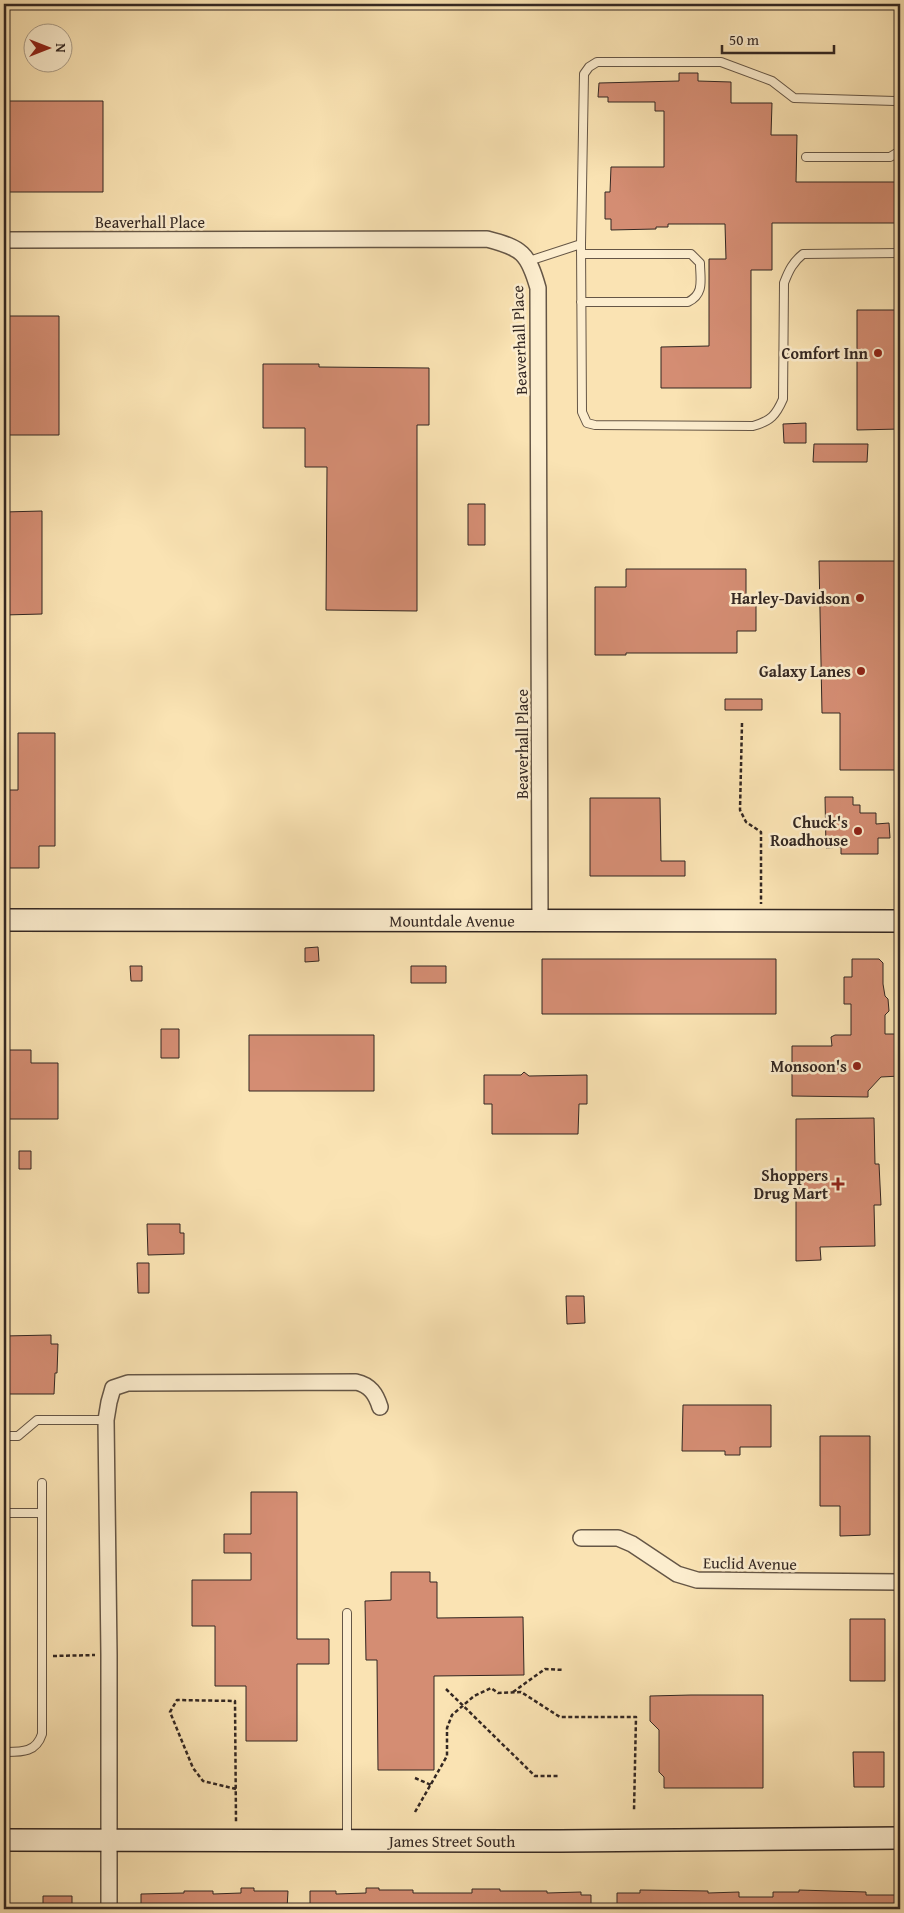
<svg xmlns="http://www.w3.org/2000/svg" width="904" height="1913" viewBox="0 0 904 1913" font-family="'Gentium Book Plus',serif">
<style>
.building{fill:#d48d73;stroke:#332722}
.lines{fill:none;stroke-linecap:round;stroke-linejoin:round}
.lane-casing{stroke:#655646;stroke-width:10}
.street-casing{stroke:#655646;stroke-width:18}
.secondary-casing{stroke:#332722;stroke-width:24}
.path{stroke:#332722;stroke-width:2.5;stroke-dasharray:4 2.5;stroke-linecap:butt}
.lane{stroke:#fcedce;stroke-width:8}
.street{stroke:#fcedce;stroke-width:15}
.secondary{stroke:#fcedce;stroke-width:21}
.poi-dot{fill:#8f2418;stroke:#fcedce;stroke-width:2}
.labels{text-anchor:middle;stroke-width:5;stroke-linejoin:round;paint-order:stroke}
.street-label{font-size:16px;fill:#332722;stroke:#fcedce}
.poi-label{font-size:16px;font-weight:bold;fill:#332722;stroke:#fcedce;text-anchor:end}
</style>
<rect width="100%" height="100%" fill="#fae3b3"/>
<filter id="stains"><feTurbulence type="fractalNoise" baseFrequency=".004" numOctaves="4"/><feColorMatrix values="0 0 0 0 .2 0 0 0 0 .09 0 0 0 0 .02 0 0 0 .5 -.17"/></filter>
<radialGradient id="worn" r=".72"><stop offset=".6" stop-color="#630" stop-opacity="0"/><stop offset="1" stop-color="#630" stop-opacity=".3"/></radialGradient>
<!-- building -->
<path class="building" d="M 679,73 L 698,73 L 698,81 L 731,82 L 731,103 L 772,103 L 771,135 L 797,135 L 796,182 L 900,182 L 900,223 L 772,223 L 772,270 L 751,270 L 751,388 L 661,388 L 661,347 L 709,346 L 709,259 L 726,259 L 725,224 L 668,224 L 668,227 L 656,227 L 656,229 L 611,230 L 611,219 L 605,219 L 605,192 L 610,192 L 611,167 L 664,167 L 664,111 L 655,111 L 655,102 L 608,102 L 608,97 L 598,97 L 599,83 L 679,81 Z
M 4,101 L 103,101 L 103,192 L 4,192 Z
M 857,310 L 898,310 L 898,389 L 900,389 L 900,429 L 857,430 Z
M 4,316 L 59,316 L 59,435 L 4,435 Z
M 263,364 L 319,364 L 319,367 L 429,368 L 429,425 L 417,425 L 417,611 L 326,610 L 327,467 L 305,467 L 305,428 L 263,428 Z
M 806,423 L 806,443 L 784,443 L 783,424 Z
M 814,444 L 868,444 L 867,462 L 813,462 Z
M 468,504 L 485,504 L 485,545 L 468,545 Z
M 42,511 L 42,614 L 4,615 L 4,512 Z
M 819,561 L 894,561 L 900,566 L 900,770 L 840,770 L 840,713 L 822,713 Z
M 626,569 L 746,569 L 746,596 L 756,596 L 756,631 L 737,631 L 737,653 L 626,653 L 626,655 L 595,655 L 595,587 L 626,587 Z
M 725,699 L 762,699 L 762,710 L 725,710 Z
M 18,733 L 55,733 L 55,846 L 39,846 L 39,868 L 9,868 L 9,846 L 4,846 L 4,790 L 18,790 Z
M 825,797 L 853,797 L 853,805 L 860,805 L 860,813 L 876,813 L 876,824 L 889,823 L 890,838 L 878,838 L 878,854 L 841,854 L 841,847 L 826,848 Z
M 590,798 L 660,798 L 661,861 L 685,861 L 685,876 L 590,876 Z
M 318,947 L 319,961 L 305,962 L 305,948 Z
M 542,959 L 776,959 L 776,1014 L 542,1014 Z
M 852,959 L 879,959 L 883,963 L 883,984 L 885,996 L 888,999 L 889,1011 L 885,1015 L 885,1034 L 900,1034 L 900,1076 L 881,1077 L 868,1091 L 868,1097 L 792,1096 L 792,1046 L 832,1046 L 831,1037 L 835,1035 L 851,1035 L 851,1004 L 844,1004 L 844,977 L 852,977 Z
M 130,966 L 142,966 L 142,981 L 131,981 Z
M 411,966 L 446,966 L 446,983 L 411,983 Z
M 161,1029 L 179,1029 L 179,1058 L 161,1058 Z
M 249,1035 L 374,1035 L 374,1091 L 249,1091 Z
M 4,1050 L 31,1050 L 31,1063 L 58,1063 L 58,1119 L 4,1119 Z
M 524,1072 L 529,1076 L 587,1075 L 587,1104 L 579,1104 L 578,1134 L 492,1134 L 492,1104 L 484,1104 L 484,1075 L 521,1075 Z
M 874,1118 L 875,1164 L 879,1164 L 881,1205 L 874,1205 L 875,1246 L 820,1247 L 821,1260 L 796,1261 L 796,1119 Z
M 19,1151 L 31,1151 L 31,1169 L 19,1169 Z
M 147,1224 L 180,1224 L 180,1233 L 184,1233 L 184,1254 L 148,1255 Z
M 137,1263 L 149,1263 L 149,1293 L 138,1293 Z
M 566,1296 L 584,1296 L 585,1323 L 567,1324 Z
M 51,1335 L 51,1344 L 58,1344 L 57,1373 L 55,1373 L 54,1394 L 4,1394 L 4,1336 Z
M 683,1405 L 771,1405 L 771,1447 L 740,1447 L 740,1455 L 725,1455 L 725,1451 L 682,1451 Z
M 820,1436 L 870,1436 L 870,1535 L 840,1536 L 840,1506 L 820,1506 Z
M 251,1492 L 297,1492 L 297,1639 L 329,1639 L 329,1664 L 297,1664 L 297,1741 L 246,1741 L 246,1686 L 215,1686 L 215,1626 L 192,1626 L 192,1580 L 251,1580 L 251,1553 L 224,1553 L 224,1534 L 251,1534 Z
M 391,1572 L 430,1572 L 430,1582 L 437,1582 L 437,1618 L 523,1617 L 524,1675 L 434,1676 L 434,1770 L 378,1770 L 377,1660 L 366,1660 L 365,1601 L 391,1600 Z
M 850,1619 L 885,1619 L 885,1681 L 850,1681 Z
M 691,1695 L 763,1695 L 763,1788 L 664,1788 L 664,1777 L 659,1772 L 659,1730 L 650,1721 L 650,1696 Z
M 853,1752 L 884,1752 L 884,1787 L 854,1787 Z
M 241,1888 L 254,1888 L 254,1891 L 288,1891 L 287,1909 L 141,1909 L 141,1894 L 184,1893 L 184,1891 L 213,1891 L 213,1894 L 241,1893 Z
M 366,1888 L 379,1888 L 379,1890 L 413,1890 L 413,1893 L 472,1893 L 472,1889 L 500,1889 L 500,1891 L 547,1891 L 547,1893 L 581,1892 L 581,1895 L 591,1895 L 591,1909 L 310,1909 L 310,1891 L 336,1891 L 336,1894 L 366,1893 Z
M 640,1890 L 708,1891 L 708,1893 L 739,1892 L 739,1897 L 773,1897 L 773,1892 L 799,1892 L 799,1890 L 866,1892 L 866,1895 L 900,1895 L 900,1909 L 617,1909 L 617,1893 L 640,1893 Z
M 43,1896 L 72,1896 L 72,1909 L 43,1909 Z"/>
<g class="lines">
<defs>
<path id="lane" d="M 806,157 L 890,157 L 900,151
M 581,244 L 582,412 L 587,423 L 595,425 L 753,426 C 771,421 776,415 783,399 L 784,283 C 789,270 793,262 803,254 L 900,253
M 529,261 L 581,244 L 584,74 L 589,67 L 597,62 L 721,62 L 772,81 L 794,98 L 895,101 L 900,103
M 581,302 L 688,302 C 705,294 700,279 700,263 L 691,254 L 581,254
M 4,1436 L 18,1436 L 37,1420 L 106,1420
M 4,1513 L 42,1513
M 347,1613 L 347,1839
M 4,1752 C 21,1752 36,1753 42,1734 L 42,1483"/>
<path id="street" d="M 4,240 L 487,239 C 522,248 528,253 538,288 L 540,920
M 581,1538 L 618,1538 L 632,1544 L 677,1574 L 697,1580 L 900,1582
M 109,1909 L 109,1655 L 106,1420 L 109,1402 L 113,1388 L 128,1383 L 356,1382 C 370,1385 376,1394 380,1407"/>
<g id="secondary">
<path id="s1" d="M 4,920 L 900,921"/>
<path id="s2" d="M 4,1840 L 560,1841 L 900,1838"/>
</g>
</defs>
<!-- lane casing -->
<use href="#lane" class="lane-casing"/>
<!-- street casing -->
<use href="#street" class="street-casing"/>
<!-- secondary casing -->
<use href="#secondary" class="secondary-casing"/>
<!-- path -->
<path class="path" d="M 742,723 L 740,810 L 746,822 L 761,832 L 761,904
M 53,1656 L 95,1655
M 446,1689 L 535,1776 L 560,1776
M 513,1692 L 545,1669 L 564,1670
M 415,1778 L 431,1785
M 236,1789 L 203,1781 L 193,1768 L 170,1712 L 177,1700 L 235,1701 L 236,1822
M 415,1812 L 447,1756 L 447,1728 L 452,1715 L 474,1696 L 491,1688 L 498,1693 L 521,1692 L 560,1717 L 636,1717 L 634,1811"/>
<!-- lane -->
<use href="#lane" class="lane"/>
<!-- street -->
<use href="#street" class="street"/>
<!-- secondary -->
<use href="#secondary" class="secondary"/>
</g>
<!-- markers -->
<g class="poi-dot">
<circle cx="878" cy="353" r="5"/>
<circle cx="860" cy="598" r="5"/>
<circle cx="861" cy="671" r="5"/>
<circle cx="858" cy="831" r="5"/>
<circle cx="857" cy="1066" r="5"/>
<path d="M835.5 1176.5h5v5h5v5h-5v5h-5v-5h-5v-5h5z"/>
</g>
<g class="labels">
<!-- street labels -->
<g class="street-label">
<text x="150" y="228">Beaverhall Place</text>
<text transform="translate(519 340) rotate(-92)" y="6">Beaverhall Place</text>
<text transform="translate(522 744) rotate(-90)" y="6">Beaverhall Place</text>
<text dy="6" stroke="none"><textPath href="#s1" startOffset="448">Mountdale Avenue</textPath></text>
<text transform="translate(750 1563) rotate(1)" y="6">Euclid Avenue</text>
<text dy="6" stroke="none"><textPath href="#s2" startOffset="448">James Street South</textPath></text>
</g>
<!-- poi labels -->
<g class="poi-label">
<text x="868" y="359">Comfort Inn</text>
<text x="850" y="604">Harley-Davidson</text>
<text x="851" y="677">Galaxy Lanes</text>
<text x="848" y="828">Chuck's<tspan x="848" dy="18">Roadhouse</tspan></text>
<text x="847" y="1072">Monsoon's</text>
<text x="828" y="1181">Shoppers<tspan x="828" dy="18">Drug Mart</tspan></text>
</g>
</g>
<!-- margin -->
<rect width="904" height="1913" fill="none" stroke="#fae3b3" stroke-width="20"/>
<rect x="5" y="5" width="894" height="1903" fill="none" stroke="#332722" stroke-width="2.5"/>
<rect x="10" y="10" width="884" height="1893" fill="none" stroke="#332722"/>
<!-- north arrow -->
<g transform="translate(48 48) rotate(90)"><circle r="24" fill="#fcedce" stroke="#ac9e89"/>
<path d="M0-4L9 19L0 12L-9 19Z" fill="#8f2418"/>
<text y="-8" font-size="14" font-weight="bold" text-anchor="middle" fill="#332722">N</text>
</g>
<!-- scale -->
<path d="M722 45v8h112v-8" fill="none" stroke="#332722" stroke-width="2.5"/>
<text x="729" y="45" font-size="15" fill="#332722" stroke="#fcedce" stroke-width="4" paint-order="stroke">50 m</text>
<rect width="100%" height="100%" filter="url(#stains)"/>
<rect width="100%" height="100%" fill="url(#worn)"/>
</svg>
